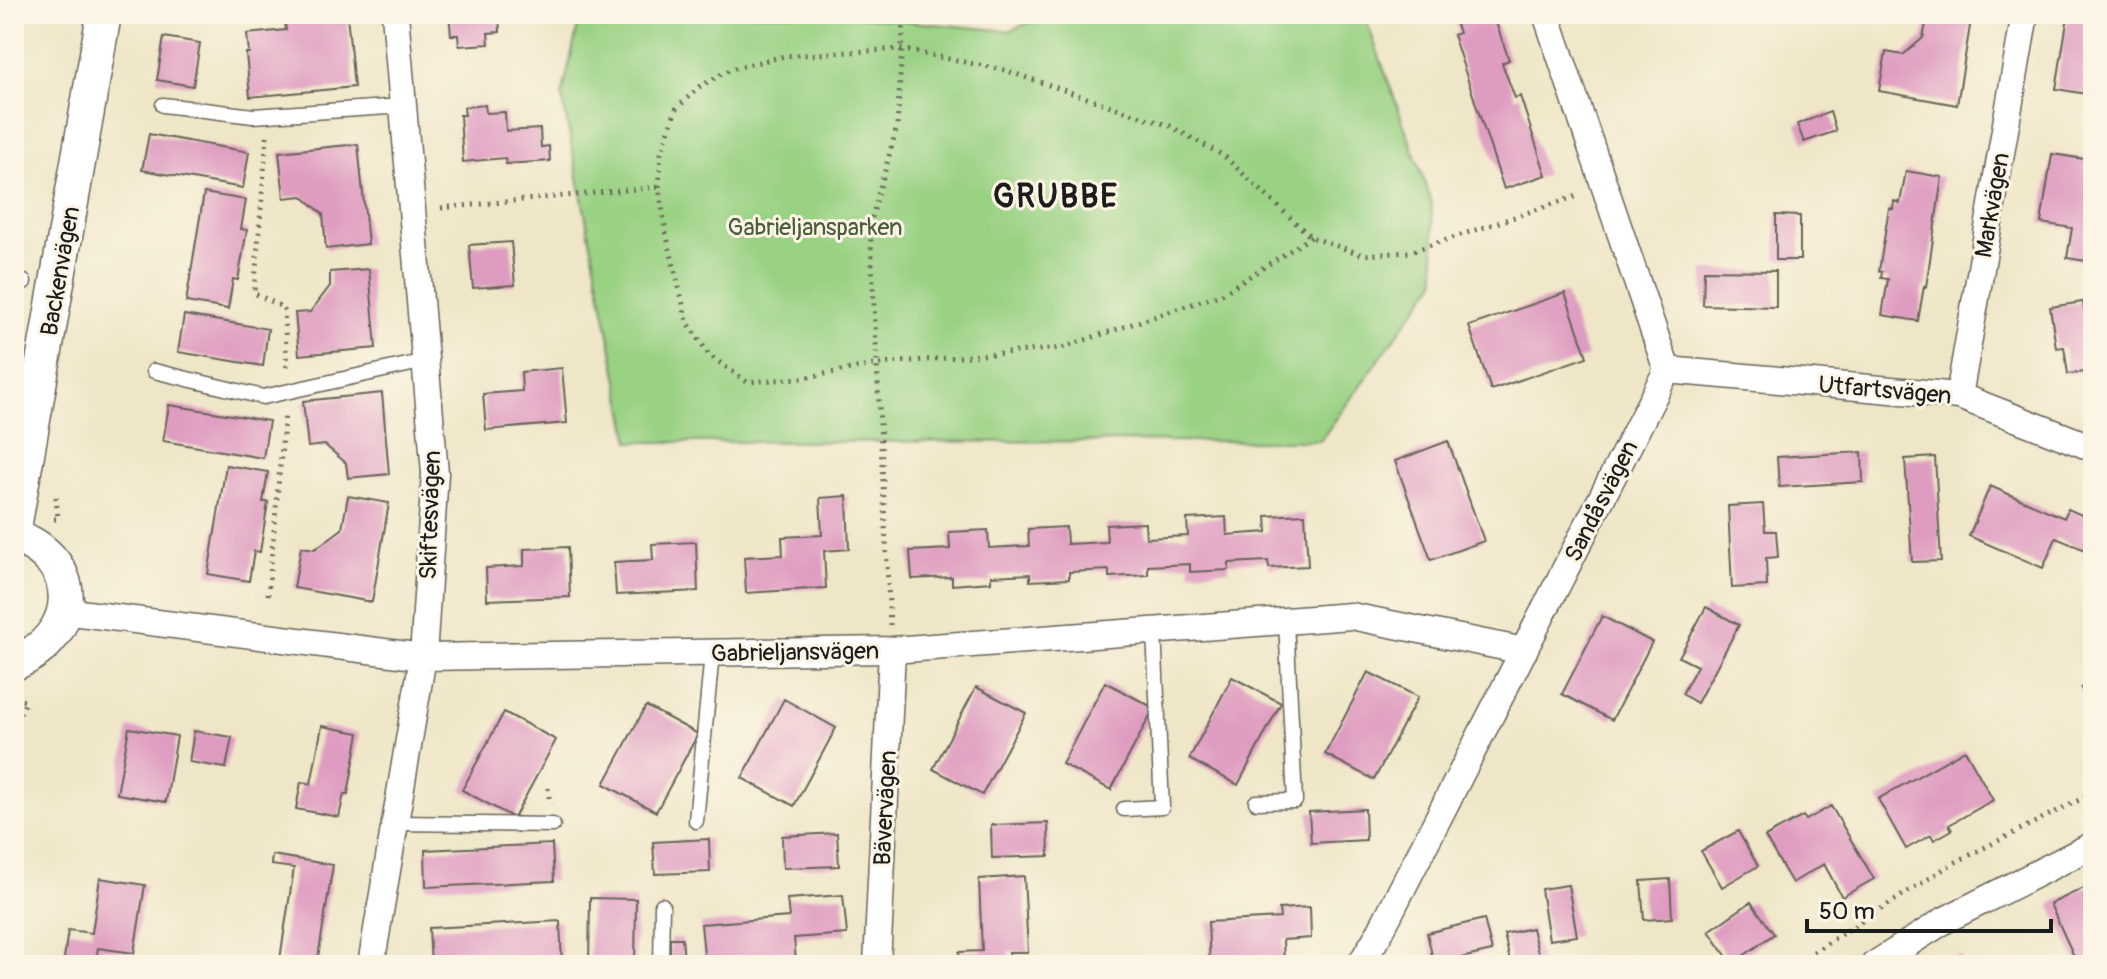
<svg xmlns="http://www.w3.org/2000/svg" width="2107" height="979" viewBox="0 0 2107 979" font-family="Pangolin,sans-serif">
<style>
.green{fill:#9ad284;stroke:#5b7750;stroke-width:2}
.building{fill:#df9cc1}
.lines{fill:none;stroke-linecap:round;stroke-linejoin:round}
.service-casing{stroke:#666358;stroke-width:17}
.minor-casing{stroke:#666358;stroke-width:29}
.tertiary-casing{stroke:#666358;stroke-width:37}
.path{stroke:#666358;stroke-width:5;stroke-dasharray:2 6;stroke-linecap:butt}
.service{stroke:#fff;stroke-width:14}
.minor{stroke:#fff;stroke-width:26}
.tertiary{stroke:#fff;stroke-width:34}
.labels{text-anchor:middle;stroke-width:6;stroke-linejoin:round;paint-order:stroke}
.street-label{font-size:24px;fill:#1c1c1c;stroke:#fcf5e5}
.park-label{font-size:24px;fill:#485c40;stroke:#fcf5e5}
.district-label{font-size:32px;font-weight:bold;letter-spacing:2px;fill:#1c1c1c;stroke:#fcf5e5}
</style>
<rect width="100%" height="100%" fill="#fcf5e5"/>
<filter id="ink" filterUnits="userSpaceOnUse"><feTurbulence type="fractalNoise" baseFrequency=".0125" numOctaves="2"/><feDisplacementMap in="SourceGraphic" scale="16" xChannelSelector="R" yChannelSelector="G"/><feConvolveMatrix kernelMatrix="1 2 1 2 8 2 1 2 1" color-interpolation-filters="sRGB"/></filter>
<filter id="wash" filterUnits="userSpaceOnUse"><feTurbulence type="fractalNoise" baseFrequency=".006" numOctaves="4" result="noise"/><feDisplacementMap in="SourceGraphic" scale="32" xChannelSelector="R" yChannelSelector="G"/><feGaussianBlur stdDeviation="1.8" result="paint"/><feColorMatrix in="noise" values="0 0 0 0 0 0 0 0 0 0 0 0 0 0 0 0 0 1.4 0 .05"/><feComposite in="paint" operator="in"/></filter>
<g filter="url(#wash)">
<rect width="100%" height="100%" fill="#efe6c8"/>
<!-- green -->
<path class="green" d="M 590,14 L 828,14 L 1009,31 L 1052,14 L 1364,14 L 1431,200 L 1436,281 L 1320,441 L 630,442 L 562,96 L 579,21 Z"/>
<g id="blocks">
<!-- building -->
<path class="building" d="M 284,14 L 347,14 L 354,87 L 250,97 L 246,53 L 249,53 L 247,34 L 286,30 Z
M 449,14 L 499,14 L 500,32 L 488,33 L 489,44 L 459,46 L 458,35 L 451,35 Z
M 1452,14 L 1486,14 L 1489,22 L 1495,20 L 1509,60 L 1502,63 L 1515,98 L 1520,96 L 1546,175 L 1504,189 L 1453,35 L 1459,33 Z
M 1928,14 L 1972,14 L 1957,105 L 1879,91 L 1886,52 L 1903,55 L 1923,38 Z
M 2068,16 L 2093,20 L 2093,95 L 2056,89 Z
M 164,37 L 200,43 L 193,86 L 157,80 Z
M 14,58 L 21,60 L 16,93 L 14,93 Z
M 485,105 L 486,113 L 505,112 L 506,131 L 540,129 L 541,147 L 549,146 L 550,161 L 506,164 L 505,158 L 463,162 L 460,115 L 465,115 L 464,107 Z
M 1830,112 L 1836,131 L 1804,142 L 1797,124 Z
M 2090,131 L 2093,131 L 2093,262 L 2067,258 L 2072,228 L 2041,223 L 2052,154 L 2085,159 Z
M 149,134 L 249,152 L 243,188 L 142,170 Z
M 358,144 L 368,244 L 326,249 L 323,214 L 302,196 L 284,198 L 279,152 Z
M 1906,171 L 1942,177 L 1926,287 L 1924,286 L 1918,321 L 1882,315 L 1888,279 L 1881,278 L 1882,272 L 1879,271 L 1889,208 L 1893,209 L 1894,201 L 1900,203 Z
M 204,193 L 246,200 L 241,229 L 247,230 L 238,280 L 233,279 L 228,309 L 186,302 Z
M 1776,215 L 1800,216 L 1800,260 L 1776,260 Z
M 511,242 L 515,285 L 473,288 L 469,245 Z
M 369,269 L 376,348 L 299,355 L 295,313 L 310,312 L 330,286 L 330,272 Z
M 1704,270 L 1776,271 L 1776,307 L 1703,305 Z
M 1565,293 L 1587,357 L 1491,390 L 1469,326 Z
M 2083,302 L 2089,339 L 2093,338 L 2093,371 L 2068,374 L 2064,347 L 2056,348 L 2050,307 Z
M 184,315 L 268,329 L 263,366 L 178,352 Z
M 562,368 L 567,423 L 486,430 L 483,394 L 522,391 L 521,372 Z
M 382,393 L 389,474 L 348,478 L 346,463 L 325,445 L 308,447 L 303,401 Z
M 169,405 L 269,421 L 263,458 L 163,441 Z
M 1448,441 L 1484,541 L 1431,560 L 1395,461 Z
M 1862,452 L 1863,482 L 1779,487 L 1777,457 Z
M 1935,457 L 1941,561 L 1912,562 L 1905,459 Z
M 226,465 L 268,472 L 263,502 L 268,502 L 260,552 L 254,551 L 249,581 L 208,574 Z
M 1990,486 L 2064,518 L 2068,509 L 2093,520 L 2093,553 L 2056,538 L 2043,568 L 1969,536 Z
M 348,496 L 389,503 L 372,602 L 294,588 L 301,547 L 315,549 L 342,529 Z
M 847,496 L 849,549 L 824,551 L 826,588 L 746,593 L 744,557 L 783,555 L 782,537 L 822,535 L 820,498 Z
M 1763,504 L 1765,531 L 1776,531 L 1778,557 L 1766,558 L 1767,586 L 1732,588 L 1728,506 Z
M 1305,514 L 1308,566 L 1269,568 L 1268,561 L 1229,563 L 1229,570 L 1190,572 L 1190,564 L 1148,566 L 1148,575 L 1109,577 L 1109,570 L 1069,572 L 1069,579 L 1030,581 L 1030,574 L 991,576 L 991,582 L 952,585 L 952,577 L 912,579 L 910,551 L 950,549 L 949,532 L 988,530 L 989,548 L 1029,546 L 1028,529 L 1066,527 L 1067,544 L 1107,542 L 1106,525 L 1145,523 L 1146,538 L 1188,536 L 1187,519 L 1226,517 L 1227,535 L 1267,532 L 1266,516 Z
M 696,542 L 698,591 L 616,595 L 614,562 L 653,560 L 652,544 Z
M 568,547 L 570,597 L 487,600 L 486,568 L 524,566 L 524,549 Z
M 1706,607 L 1739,625 L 1697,703 L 1682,694 L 1697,666 L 1679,657 Z
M 1602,616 L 1652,642 L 1612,720 L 1562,694 Z
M 1368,672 L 1418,697 L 1374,780 L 1325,754 Z
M 1232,677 L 1281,703 L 1238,785 L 1189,759 Z
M 1105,682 L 1154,708 L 1111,790 L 1062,764 Z
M 2093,682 L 2093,713 L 2081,688 Z
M 976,687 L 1026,713 L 982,795 L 933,769 Z
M 784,699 L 836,728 L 794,806 L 742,778 Z
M 646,706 L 698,734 L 656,812 L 604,784 Z
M 504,712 L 556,740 L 514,818 L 462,790 Z
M 322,726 L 359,733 L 348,794 L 344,794 L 339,817 L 296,809 L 301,782 L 311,784 Z
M 129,728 L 177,736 L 166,802 L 117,794 Z
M 194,731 L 232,737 L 226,768 L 189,762 Z
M 1965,750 L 1993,800 L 1949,825 L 1952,830 L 1934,840 L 1931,835 L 1906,849 L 1878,799 Z
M 1831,806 L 1874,879 L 1842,897 L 1824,864 L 1792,883 L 1765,837 L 1803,816 L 1806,820 Z
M 1365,809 L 1366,840 L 1311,843 L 1309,812 Z
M 1048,823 L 1049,856 L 992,858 L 991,825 Z
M 1738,831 L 1758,866 L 1722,887 L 1701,851 Z
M 837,833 L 839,866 L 783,868 L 782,836 Z
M 709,839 L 710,872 L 655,874 L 653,842 Z
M 552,844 L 554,881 L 426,887 L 425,850 Z
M 272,855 L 333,865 L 317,964 L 280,959 L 294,868 L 271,865 Z
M 1024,876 L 1028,952 L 1009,952 L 1010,965 L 960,965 L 959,952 L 982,951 L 979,879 Z
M 100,878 L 145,885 L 134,953 L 98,948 L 95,965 L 63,965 L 68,930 L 92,933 Z
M 1670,879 L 1672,918 L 1644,920 L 1641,881 Z
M 2092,884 L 2093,965 L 2078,965 L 2050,904 Z
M 1568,885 L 1577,936 L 1549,940 L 1541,889 Z
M 843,895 L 847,934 L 794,938 L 796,961 L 705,965 L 701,924 L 789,917 L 787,899 Z
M 590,898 L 636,899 L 635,965 L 589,965 Z
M 1751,902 L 1774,934 L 1732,964 L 1709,931 Z
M 1310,907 L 1311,938 L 1283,940 L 1284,965 L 1210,965 L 1208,922 L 1280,918 L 1279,909 Z
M 1484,919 L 1492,951 L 1434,964 L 1427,933 Z
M 560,921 L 562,965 L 431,965 L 429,928 Z
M 1532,928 L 1541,965 L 1511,965 L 1504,934 Z
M 670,938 L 682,938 L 684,961 L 698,960 L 698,965 L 670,965 Z
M 1960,955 L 1965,965 L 1941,965 Z"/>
</g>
</g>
<g filter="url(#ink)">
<use href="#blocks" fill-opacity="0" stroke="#666358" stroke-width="2"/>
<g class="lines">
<defs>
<path id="service" d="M 163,105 L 253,116 L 403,106
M 14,282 L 24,282
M 154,371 L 263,397 L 425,361
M 1256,802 L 1295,801 L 1286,621
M 1124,809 L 1162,807 L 1154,631
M 696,821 L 712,653
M 395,823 L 553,825
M 661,965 L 662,905"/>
<path id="minor" d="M 1667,370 L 1959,396 L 2093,448
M 1959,396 L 2025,14
M 64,611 L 423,657 L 892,650 L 1351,616 L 1524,651
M 371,965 L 423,657 L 435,473 L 395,14
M 877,965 L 892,650
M 1360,965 L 1379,934 L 1667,370 L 1546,14
M 1874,965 L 1945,920 L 2093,845"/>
<path id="tertiary" d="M 14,528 L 104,14
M 14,536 C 84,560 82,636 14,663"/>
</defs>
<!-- service casing -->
<use href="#service" class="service-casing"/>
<!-- minor casing -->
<use href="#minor" class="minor-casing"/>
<!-- tertiary casing -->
<use href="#tertiary" class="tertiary-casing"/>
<!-- path -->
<path class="path" d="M 267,136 L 254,293 L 284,308 L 287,371
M 441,208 L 658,187
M 1311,237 L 1222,294 L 1061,348 L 878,364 L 803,378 L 747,382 L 709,355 L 687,321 L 666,233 L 659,187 L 661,154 L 676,109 L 699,87 L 731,69 L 784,56 L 900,49 L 1004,70 L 1170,126 L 1224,156 L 1311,237 L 1363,255 L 1410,252 L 1577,196
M 54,519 L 58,519 L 56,497
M 268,595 L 285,413
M 890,625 L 870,224 L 897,127 L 904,14
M 14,699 L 26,701 L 14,728
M 548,788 L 550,804
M 1793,965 L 1950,865 L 2093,793"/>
<!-- service -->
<use href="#service" class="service"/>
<!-- minor -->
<use href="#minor" class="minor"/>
<!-- tertiary -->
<use href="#tertiary" class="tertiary"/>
</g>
</g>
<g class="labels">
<!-- street labels -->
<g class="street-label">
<text transform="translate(1992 205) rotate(-80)" y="8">Markvägen</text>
<text transform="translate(60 271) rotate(-80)" y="8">Backenvägen</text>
<text transform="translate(1885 390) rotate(5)" y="8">Utfartsvägen</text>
<text transform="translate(1601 501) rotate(-63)" y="8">Sandåsvägen</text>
<text transform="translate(430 515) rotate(-88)" y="8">Skiftesvägen</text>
<text transform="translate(795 652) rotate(-1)" y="8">Gabrieljansvägen</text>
<text transform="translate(885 808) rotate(-87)" y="8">Bävervägen</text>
</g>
<!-- park labels -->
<g class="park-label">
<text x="815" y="235">Gabrieljansparken</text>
</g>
<!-- district labels -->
<g class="district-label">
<text x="1056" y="207">GRUBBE</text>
</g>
</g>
<!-- margin -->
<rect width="2107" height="979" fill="none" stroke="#fcf5e5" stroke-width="48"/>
<!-- scale -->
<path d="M1807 919v12h244v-12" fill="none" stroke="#1c1c1c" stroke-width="4"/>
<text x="1819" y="919" font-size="24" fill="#1c1c1c" stroke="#fcf5e5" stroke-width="6" paint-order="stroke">50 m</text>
</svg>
